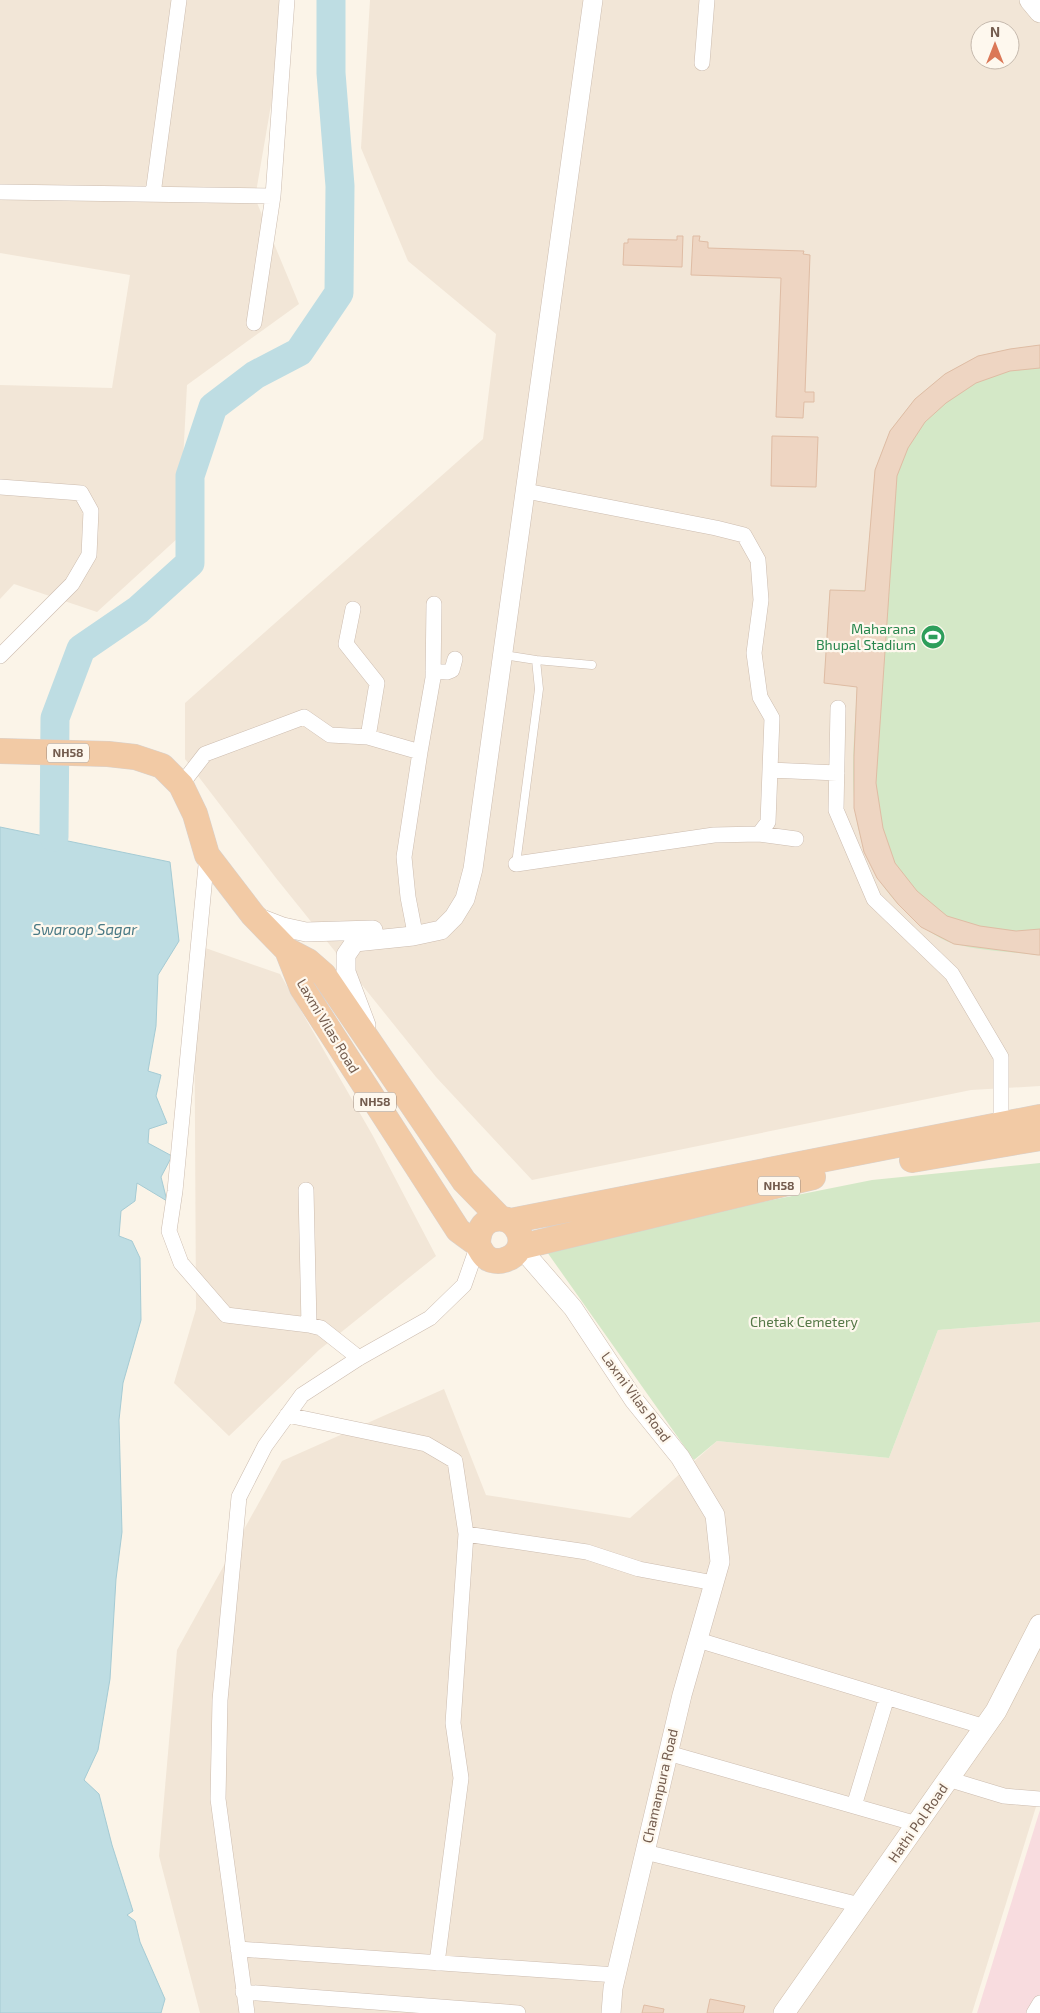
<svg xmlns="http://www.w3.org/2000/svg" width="1040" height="2013" viewBox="0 0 1040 2013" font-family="'Exo 2',sans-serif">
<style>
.residential{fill:#f2e6d7;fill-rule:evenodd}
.medical{fill:#f8dcdf}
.green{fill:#d4e8c7}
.water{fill:#bedde3;stroke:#a5cbd4}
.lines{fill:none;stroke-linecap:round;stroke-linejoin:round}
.river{stroke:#bedde3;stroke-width:29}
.building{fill:#eed5c2;stroke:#dfbca4}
.service-casing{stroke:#ccbcaf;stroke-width:9}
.minor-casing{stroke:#ccbcaf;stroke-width:16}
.tertiary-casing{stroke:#ccbcaf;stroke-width:20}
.secondary-casing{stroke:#cebdac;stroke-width:22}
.trunk-casing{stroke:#d8d1cd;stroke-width:26}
.service{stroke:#fff;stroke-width:8}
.minor{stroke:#fff;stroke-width:15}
.tertiary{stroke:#fff;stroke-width:19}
.secondary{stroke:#fff;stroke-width:21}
.trunk{stroke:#f2caa5;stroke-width:25}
.labels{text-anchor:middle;stroke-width:4.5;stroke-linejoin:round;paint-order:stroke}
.shield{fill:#fef8ee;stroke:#9d8b7e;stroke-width:1}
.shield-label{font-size:12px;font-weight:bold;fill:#735c4e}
.leisure-label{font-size:14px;fill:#27864d;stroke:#fef8ee;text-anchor:end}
.street-label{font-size:14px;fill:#735c4e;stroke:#fef8ee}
.park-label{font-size:14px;fill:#547847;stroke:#fef8ee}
.water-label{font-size:15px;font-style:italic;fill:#497985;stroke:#fef8ee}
</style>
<rect width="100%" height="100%" fill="#fbf4e8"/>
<!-- residential -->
<path class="residential" d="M 0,0 L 289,0 L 255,198 L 299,304 L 187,385 L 179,537 L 97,612 L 14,584 L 0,599 L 0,385 L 112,388 L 130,275 L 0,253 Z
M 370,0 L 1040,0 L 1040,1086 L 971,1090 L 532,1180 L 436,1077 L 276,878 L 185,759 L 185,703 L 483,439 L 496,334 L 408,261 L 361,148 ZM 980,30 L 1010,30 L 1010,60 L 980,60 Z
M 194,944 L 280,974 L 373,1136 L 436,1256 L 319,1350 L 229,1436 L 174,1383 L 196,1309 Z
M 1040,1322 L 1040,1794 L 972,2013 L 200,2013 L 159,1856 L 177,1650 L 282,1461 L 444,1389 L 486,1495 L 630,1518 L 717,1441 L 889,1458 L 938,1330 Z"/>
<!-- medical -->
<path class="medical" d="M 1040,1810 L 1040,2013 L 977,2013 Z"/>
<!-- green -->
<path class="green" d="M 1040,345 L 1040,955 L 1038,955 C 1011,952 982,951 955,944 C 936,939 919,924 905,911 C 839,848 853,770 857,687 L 824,683 L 830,590 L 865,590 L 875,470 L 890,431 L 915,399 L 945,374 L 978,356 L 1010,349 Z
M 1040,1163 L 1040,1322 L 938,1330 L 889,1458 L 717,1441 L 694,1460 L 547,1252 L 696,1215 L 872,1180 Z"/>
<!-- water -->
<path class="water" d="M 0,827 L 170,862 L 179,941 L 158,975 L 156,1026 L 148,1071 L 161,1075 L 156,1096 L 167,1123 L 149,1129 L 148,1143 L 172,1156 L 161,1177 L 167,1201 L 137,1183 L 135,1201 L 121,1211 L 119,1236 L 132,1241 L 140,1258 L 141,1320 L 123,1383 L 119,1420 L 122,1532 L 116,1579 L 110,1679 L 98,1750 L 84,1780 L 99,1794 L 112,1845 L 133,1911 L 127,1915 L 135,1921 L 140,1942 L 165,1999 L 161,2013 L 0,2013 Z"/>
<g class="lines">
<!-- river -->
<path class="river" d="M 54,837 L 55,718 L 81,649 L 138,610 L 190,563 L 190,476 L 213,407 L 255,375 L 299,352 L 339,293 L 340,186 L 331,73 L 331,0"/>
</g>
<!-- building -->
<path class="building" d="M 677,236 L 683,236 L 682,267 L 623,265 L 624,243 L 628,243 L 628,239 L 677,240 Z
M 693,236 L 700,236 L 699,241 L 708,242 L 708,248 L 804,251 L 803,254 L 810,255 L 805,392 L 814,392 L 814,402 L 804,402 L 803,418 L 776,417 L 781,278 L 691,275 Z
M 1040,345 L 1040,368 L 1010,371 L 976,383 L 946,403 L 925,422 L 908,448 L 897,476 L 876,783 L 883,828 L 895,863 L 917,891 L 947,916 L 980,926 L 1016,931 L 1040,929 L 1040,955 L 1038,955 L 954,944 L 921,927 L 898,904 L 877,878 L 864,852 L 854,808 L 854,756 L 857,687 L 824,683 L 830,590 L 865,591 L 875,470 L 890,431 L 915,399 L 945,374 L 978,356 L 1010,349 Z
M 772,436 L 818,437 L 816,487 L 771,486 Z
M 710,1999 L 745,2006 L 743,2013 L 707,2013 Z
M 644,2005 L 664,2009 L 663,2013 L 642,2013 Z"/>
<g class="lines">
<defs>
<path id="service" d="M 504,655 L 536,660 L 539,689 L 516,864
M 536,660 L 592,665"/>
<path id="minor" d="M 702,63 L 707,0
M 0,192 L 273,196 L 287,0
M 153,194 L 179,0
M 254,323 L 273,196
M 0,487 L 81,493 L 91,511 L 89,555 L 72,584 L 0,656
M 353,609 L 346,644 L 377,683 L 368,737
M 433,671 L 447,672 L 452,670 L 455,659
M 838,708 L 836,810 L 874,899 L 952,974 L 1001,1057 L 1001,1132
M 420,752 L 433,678 L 434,604
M 770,770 L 837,773
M 181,785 L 205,754 L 304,717 L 330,735 L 368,737 L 420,752 L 404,857 L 408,897 L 414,928
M 759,834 L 796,839
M 207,855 L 175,1191 L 169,1231 L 181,1263 L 226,1315 L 309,1325
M 516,864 L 714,835 L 759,834 L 768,822 L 772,718 L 760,697 L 754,653 L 761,600 L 758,560 L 744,535 L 716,528 L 526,491
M 306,1190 L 309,1325 L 321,1328 L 359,1358
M 287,1415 L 426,1444 L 455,1461 L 466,1534 L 453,1723 L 461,1778 L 437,1963
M 466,1534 L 587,1552 L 639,1569 L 714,1583
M 698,1640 L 985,1727
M 668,1753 L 917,1824
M 948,1779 L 1004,1796 L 1040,1799
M 854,1806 L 887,1697
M 645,1852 L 860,1905
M 238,1949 L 616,1975
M 243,1992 L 518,2013
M 247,2013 L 218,1799 L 220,1700 L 239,1497 L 265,1446 L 302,1395 L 359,1358 L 430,1318 L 464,1285 L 478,1245
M 1034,2013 L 1040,2003"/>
<path id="tertiary" d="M 257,917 L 283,927 L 306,932 L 373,930
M 366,1025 L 346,972 L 346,955 L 355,942 L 413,936 L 441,930 L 454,917 L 465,899 L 473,869 L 593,0
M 520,1247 L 573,1308 L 634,1400 L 680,1457 L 715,1515 L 720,1562 L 682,1695 L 613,1988 L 611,2013"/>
<path id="secondary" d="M 1030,0 L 1040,12
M 784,2013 L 996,1711 L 1040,1625"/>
<path id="trunk" d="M 0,751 L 108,754 L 135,757 L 162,766 L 181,785 L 195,814 L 207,855 L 253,915 L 287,950 L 302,988 L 458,1230 C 464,1235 471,1239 477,1244 C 480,1248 482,1254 486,1257 C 490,1261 499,1262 504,1260 C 534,1252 519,1210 491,1220 C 480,1224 478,1235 478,1245
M 287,950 L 308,961 L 324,975 L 464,1181 L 500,1218
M 912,1160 L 1040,1138
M 510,1221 L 1040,1117
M 520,1247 L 813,1177"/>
</defs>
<!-- service casing -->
<use href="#service" class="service-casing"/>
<!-- minor casing -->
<use href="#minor" class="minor-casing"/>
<!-- tertiary casing -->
<use href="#tertiary" class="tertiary-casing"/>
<!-- secondary casing -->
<use href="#secondary" class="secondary-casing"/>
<!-- trunk casing -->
<use href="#trunk" class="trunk-casing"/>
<!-- service -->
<use href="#service" class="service"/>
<!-- minor -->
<use href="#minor" class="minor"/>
<!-- tertiary -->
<use href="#tertiary" class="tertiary"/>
<!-- secondary -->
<use href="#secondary" class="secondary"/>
<!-- trunk -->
<use href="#trunk" class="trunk"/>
</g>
<!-- icons -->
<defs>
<symbol id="stadium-disc" viewBox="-11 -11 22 22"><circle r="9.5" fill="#2e9e5b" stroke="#fef8ee"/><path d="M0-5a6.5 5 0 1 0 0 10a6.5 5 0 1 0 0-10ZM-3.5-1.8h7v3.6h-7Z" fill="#fff"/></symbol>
</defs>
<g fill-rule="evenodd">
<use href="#stadium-disc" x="919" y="623" width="28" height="28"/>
</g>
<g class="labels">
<!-- shield labels -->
<g class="shield">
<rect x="47" y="743.5" width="42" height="19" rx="4"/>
<rect x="354" y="1092.5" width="42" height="19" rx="4"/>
<rect x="758" y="1176.5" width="42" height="19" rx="4"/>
</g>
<g class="shield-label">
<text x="68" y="757">NH58</text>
<text x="375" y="1106">NH58</text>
<text x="779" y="1190">NH58</text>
</g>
<!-- leisure labels -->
<g class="leisure-label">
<text x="916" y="634">Maharana<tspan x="916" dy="16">Bhupal Stadium</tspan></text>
</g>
<!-- street labels -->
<g class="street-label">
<text transform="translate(328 1026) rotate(59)" y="5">Laxmi Vilas Road</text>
<text transform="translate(636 1397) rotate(54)" y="5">Laxmi Vilas Road</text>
<text transform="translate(660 1786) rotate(-77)" y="5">Chamanpura Road</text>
<text transform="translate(918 1823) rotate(-55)" y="5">Hathi Pol Road</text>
</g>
<!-- park labels -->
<g class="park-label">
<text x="804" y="1327">Chetak Cemetery</text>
</g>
<!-- water labels -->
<g class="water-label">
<text x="85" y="935">Swaroop Sagar</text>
</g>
</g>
<!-- north arrow -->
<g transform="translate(995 45)"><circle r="24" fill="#fef8ee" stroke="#c6baae"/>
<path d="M0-4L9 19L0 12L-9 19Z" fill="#db7857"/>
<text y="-8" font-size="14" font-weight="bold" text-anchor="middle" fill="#735c4e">N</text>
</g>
</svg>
